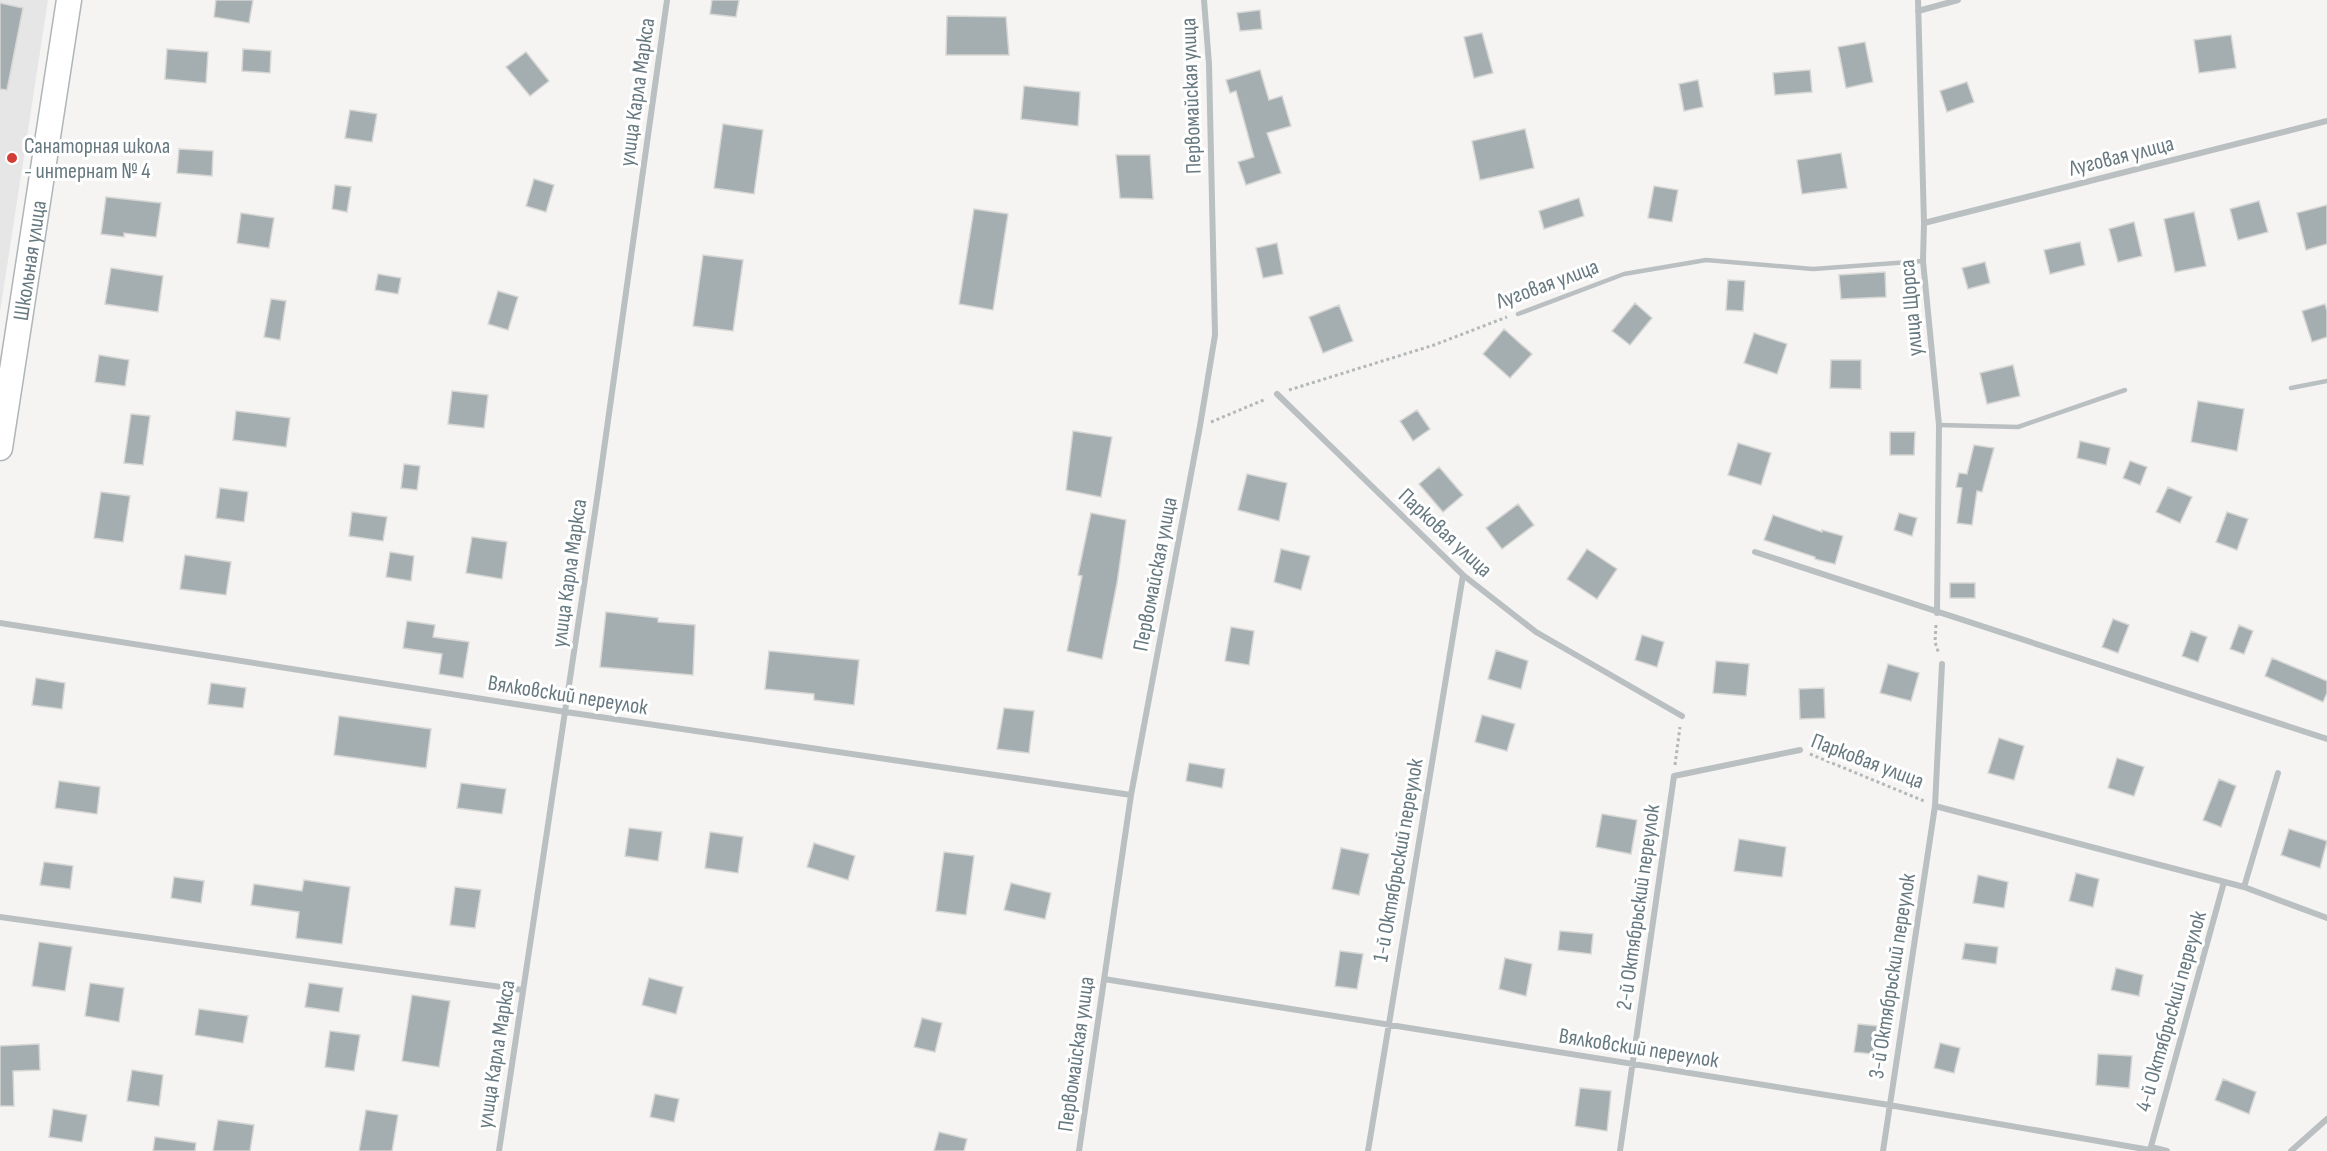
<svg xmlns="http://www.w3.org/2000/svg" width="2327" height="1151" viewBox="0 0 2327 1151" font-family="'Sofia Sans Condensed',sans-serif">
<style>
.built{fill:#e5e6e5}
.building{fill:#a4adb0;stroke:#d6d6d4;stroke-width:1.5}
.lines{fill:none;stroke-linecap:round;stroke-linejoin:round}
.secondary-casing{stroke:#afb5b8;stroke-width:27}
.path{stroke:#b4b8ba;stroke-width:3;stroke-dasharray:3 3;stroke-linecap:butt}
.service{stroke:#babfc1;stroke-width:4.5}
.minor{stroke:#babfc1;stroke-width:6}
.secondary{stroke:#fff;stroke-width:24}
.poi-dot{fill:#d23e35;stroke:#fff;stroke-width:2}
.labels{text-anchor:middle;stroke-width:6;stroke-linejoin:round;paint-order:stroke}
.street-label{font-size:22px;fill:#677980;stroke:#fff}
.poi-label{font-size:22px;fill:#677980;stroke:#fff;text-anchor:start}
</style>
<rect width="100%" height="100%" fill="#f5f4f2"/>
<!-- built -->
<path class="built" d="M 0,0 L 48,0 L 0,312 Z"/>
<!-- building -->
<path class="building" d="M 216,0 L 253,0 L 249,23 L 214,17 Z
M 712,0 L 739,0 L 736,17 L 710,14 Z
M 0,3 L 23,8 L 7,90 L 0,89 Z
M 1260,10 L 1262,29 L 1240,31 L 1237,13 Z
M 947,16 L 1006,17 L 1009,55 L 946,55 Z
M 1482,33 L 1493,73 L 1474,78 L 1464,37 Z
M 2231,35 L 2236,68 L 2199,73 L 2194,40 Z
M 1865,42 L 1873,82 L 1846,88 L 1838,47 Z
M 167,49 L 208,52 L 206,83 L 165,79 Z
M 243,49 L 271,51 L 270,73 L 242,71 Z
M 526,52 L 549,81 L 530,96 L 506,67 Z
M 1260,70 L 1269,100 L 1282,96 L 1291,126 L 1267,133 L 1281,173 L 1246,185 L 1238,162 L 1254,157 L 1236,91 L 1230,93 L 1226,80 Z
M 1810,70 L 1812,92 L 1775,95 L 1773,73 Z
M 1698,80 L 1703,107 L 1684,111 L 1679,84 Z
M 1967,82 L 1974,102 L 1947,112 L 1940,91 Z
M 1024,86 L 1080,92 L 1078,126 L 1021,119 Z
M 350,110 L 377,114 L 372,142 L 345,138 Z
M 723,124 L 763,130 L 754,194 L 714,188 Z
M 1525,129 L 1534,168 L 1480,180 L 1472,141 Z
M 179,149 L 213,151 L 212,176 L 177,173 Z
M 1841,153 L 1847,188 L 1802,194 L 1797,160 Z
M 1116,155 L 1150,155 L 1153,199 L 1120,198 Z
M 534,179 L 554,185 L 546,212 L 526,206 Z
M 335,185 L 351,187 L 347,212 L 332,209 Z
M 1654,186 L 1678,190 L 1672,222 L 1648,218 Z
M 106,197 L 161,203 L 156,237 L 124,233 L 124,237 L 101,234 Z
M 1579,198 L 1584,216 L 1544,229 L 1539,211 Z
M 2259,201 L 2268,232 L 2238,240 L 2230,209 Z
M 2327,205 L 2327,244 L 2306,250 L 2297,213 Z
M 974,209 L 1008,214 L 993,310 L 959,304 Z
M 2194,212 L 2206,266 L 2175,272 L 2164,219 Z
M 241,213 L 274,218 L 269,248 L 237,243 Z
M 2134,222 L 2142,256 L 2118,262 L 2109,229 Z
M 2080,242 L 2085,265 L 2050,274 L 2044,250 Z
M 1277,243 L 1283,274 L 1263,278 L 1256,248 Z
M 703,255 L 743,260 L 733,331 L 693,326 Z
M 1985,262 L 1990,283 L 1968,289 L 1962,268 Z
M 111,268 L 163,276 L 158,312 L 105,304 Z
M 1885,272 L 1886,297 L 1841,299 L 1839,275 Z
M 378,274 L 401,278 L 398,294 L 375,290 Z
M 1728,280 L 1745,281 L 1743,311 L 1726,310 Z
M 498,291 L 518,297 L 508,330 L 488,324 Z
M 271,299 L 286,301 L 280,340 L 264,337 Z
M 1635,303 L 1652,318 L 1630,345 L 1612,331 Z
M 2325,304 L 2327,311 L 2327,337 L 2312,342 L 2302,311 Z
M 1339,305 L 1353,341 L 1323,353 L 1309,317 Z
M 1504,329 L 1532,354 L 1510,378 L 1483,354 Z
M 1754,333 L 1787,344 L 1777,374 L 1744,363 Z
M 99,355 L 129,360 L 125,386 L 95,382 Z
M 1831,360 L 1861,360 L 1861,389 L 1830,388 Z
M 2013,365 L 2020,396 L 1987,404 L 1980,373 Z
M 452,391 L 488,395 L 484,428 L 448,424 Z
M 2198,401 L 2244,409 L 2237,451 L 2191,442 Z
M 1417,410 L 1430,429 L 1413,441 L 1400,421 Z
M 236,411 L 290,418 L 286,447 L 233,440 Z
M 131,414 L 150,416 L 143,465 L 124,463 Z
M 1073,431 L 1112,437 L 1101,497 L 1066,490 Z
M 1890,432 L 1915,432 L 1914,455 L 1890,455 Z
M 2080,441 L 2110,448 L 2106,465 L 2077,458 Z
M 1738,443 L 1771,453 L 1761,485 L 1728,475 Z
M 1974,445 L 1994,448 L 1982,492 L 1977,491 L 1972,525 L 1957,523 L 1962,488 L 1956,487 L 1959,473 L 1967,474 Z
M 2130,461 L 2147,467 L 2140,485 L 2123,478 Z
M 404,464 L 420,466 L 417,490 L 401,488 Z
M 1439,467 L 1463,495 L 1443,512 L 1419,484 Z
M 1247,474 L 1287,483 L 1279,521 L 1238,510 Z
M 2168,487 L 2192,497 L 2180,523 L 2156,512 Z
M 220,488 L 248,492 L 244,522 L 216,518 Z
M 101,492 L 130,496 L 123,542 L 94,538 Z
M 1518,504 L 1534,525 L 1502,549 L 1486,528 Z
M 352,512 L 387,517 L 383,541 L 349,536 Z
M 2227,512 L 2248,519 L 2237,550 L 2216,542 Z
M 1091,513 L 1126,520 L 1117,583 L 1102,659 L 1067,651 L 1082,576 L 1078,575 Z
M 1899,513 L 1917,518 L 1912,536 L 1894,530 Z
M 1773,515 L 1822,532 L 1822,530 L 1843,536 L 1835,564 L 1815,559 L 1815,557 L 1764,540 Z
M 472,537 L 507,542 L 502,579 L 466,573 Z
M 1281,549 L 1310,556 L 1301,590 L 1274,582 Z
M 1587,549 L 1617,569 L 1597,599 L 1567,579 Z
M 390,552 L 414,556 L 411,581 L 386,577 Z
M 185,555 L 231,562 L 226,595 L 180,589 Z
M 1950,583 L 1975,583 L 1975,598 L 1950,598 Z
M 606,612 L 658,618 L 658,622 L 695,625 L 693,675 L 600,667 Z
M 2113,619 L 2129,625 L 2118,653 L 2102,647 Z
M 407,621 L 435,625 L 433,637 L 469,642 L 463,678 L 439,674 L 442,654 L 403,648 Z
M 2239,625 L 2253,631 L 2244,654 L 2230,649 Z
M 1231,627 L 1254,631 L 1249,665 L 1225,661 Z
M 2191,631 L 2207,637 L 2198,662 L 2182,656 Z
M 1642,635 L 1664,642 L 1657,667 L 1635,660 Z
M 1496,650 L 1528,661 L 1521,689 L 1488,679 Z
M 769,651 L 859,660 L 854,705 L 814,700 L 814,694 L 765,689 Z
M 2272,658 L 2327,681 L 2327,693 L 2323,702 L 2265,676 Z
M 1716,661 L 1749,664 L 1746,696 L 1713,693 Z
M 1888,664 L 1919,673 L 1911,701 L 1880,693 Z
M 36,678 L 65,683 L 62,709 L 32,705 Z
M 211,683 L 246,688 L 243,708 L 208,704 Z
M 1824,688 L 1825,718 L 1800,719 L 1799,689 Z
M 1004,708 L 1034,711 L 1029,753 L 997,749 Z
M 1482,715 L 1515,724 L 1507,751 L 1475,742 Z
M 339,716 L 431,729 L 426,768 L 334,755 Z
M 1999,738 L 2024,746 L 2014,780 L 1988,773 Z
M 2117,758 L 2144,767 L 2134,796 L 2108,788 Z
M 1189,763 L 1225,769 L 1222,788 L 1186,781 Z
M 2219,779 L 2236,786 L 2221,827 L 2203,820 Z
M 59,781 L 100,787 L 97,814 L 55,808 Z
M 461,783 L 506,789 L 502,814 L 457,808 Z
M 1602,814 L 1637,820 L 1631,854 L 1596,847 Z
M 629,828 L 662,832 L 658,861 L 625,856 Z
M 2289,829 L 2327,841 L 2320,868 L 2281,855 Z
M 710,832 L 743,837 L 738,873 L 705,868 Z
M 1739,839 L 1786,847 L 1782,877 L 1734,871 Z
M 814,843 L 855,856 L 848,880 L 807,867 Z
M 1341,848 L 1369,854 L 1359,895 L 1332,889 Z
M 944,852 L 974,856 L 966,915 L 936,911 Z
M 44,862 L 73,866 L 70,889 L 40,885 Z
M 2076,873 L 2099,879 L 2093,907 L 2069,901 Z
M 1978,875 L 2008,882 L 2004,908 L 1973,903 Z
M 174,877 L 204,881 L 201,903 L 171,898 Z
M 304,880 L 350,887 L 342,944 L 296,938 L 299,912 L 251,905 L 254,884 L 302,891 Z
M 1011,883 L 1051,893 L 1045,919 L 1004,910 Z
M 455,887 L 481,890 L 475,928 L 450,925 Z
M 1560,931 L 1593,934 L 1591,954 L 1558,950 Z
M 39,942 L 72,947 L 65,991 L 32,986 Z
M 1965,943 L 1998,947 L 1996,964 L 1962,959 Z
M 1340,951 L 1363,954 L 1357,989 L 1335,986 Z
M 1505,958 L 1532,964 L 1526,996 L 1499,989 Z
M 2116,968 L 2143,975 L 2139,996 L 2111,990 Z
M 649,978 L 683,987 L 676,1014 L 642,1005 Z
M 90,983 L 124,988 L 119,1022 L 85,1016 Z
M 309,983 L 343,988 L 339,1012 L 305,1007 Z
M 412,995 L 450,1001 L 439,1067 L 402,1061 Z
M 199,1009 L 248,1016 L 243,1043 L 195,1035 Z
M 922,1018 L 942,1023 L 935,1052 L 914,1047 Z
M 1858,1024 L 1877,1026 L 1873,1054 L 1854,1052 Z
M 330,1031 L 360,1035 L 354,1071 L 325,1067 Z
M 1940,1043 L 1960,1048 L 1954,1073 L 1934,1068 Z
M 39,1044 L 40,1070 L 13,1071 L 14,1106 L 0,1106 L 0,1046 Z
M 2098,1054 L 2132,1056 L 2129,1088 L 2096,1085 Z
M 132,1070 L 163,1075 L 159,1106 L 127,1101 Z
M 2223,1079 L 2256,1092 L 2249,1114 L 2215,1100 Z
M 1580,1088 L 1611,1091 L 1607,1131 L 1575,1126 Z
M 655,1094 L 679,1099 L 674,1122 L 650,1117 Z
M 53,1109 L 87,1115 L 82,1142 L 49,1137 Z
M 366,1110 L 398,1115 L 392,1151 L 359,1151 Z
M 218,1120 L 254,1125 L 250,1151 L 213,1151 Z
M 939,1132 L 967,1139 L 964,1151 L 934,1151 Z
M 155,1137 L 196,1143 L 195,1151 L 153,1151 Z"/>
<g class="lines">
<defs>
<g id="secondary">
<path id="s1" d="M 0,448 L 69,0"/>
</g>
</defs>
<!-- secondary casing -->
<use href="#secondary" class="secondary-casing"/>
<!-- path -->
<path class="path" d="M 1289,390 L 1434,345 L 1507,317
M 1211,422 L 1266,399
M 1936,625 L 1935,642 L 1939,654
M 1810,754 L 1924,801
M 1675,765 L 1680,727"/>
<!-- service -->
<path class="service" d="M 1518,314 L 1624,274 L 1706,260 L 1813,269 L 1923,261
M 2291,388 L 2327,381
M 1939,425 L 2018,427 L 2125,390"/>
<!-- minor -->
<path class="minor" d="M 1918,0 L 1924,223 L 1923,261 L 1939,425 L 1937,613
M 1918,11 L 1958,0
M 1924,223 L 2327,121
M 1277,394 L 1463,575 L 1536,632 L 1682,716
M 1755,552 L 2327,739
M 0,623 L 566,712 L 1131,795
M 1935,806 L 2244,887 L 2327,918
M 2244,887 L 2278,773
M 0,917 L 523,990
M 1104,979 L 1889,1105 L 2150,1150 L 2155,1148 L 2167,1151
M 2150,1150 L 2224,882
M 499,1151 L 598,492 L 667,0
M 1079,1151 L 1131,795 L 1200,426 L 1215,335 L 1209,64 L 1204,0
M 1368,1151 L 1463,575
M 1620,1151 L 1674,776 L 1800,750
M 1883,1151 L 1935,806 L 1942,664
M 2291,1151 L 2327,1119"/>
<!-- secondary -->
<use href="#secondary" class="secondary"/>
</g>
<!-- markers -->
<circle class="poi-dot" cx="12" cy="158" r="6"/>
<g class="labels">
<!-- street labels -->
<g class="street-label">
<text transform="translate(636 92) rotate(-82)" y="8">улица Карла Маркса</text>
<text transform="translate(1190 96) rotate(-92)" y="8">Первомайская улица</text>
<text transform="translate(2121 155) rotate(-14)" y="8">Луговая улица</text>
<text dy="8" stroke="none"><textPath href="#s1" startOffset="190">Школьная улица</textPath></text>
<text transform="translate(1547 283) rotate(-20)" y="8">Луговая улица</text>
<text transform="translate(1910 308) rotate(-95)" y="8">улица Щорса</text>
<text transform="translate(1446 532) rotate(43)" y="8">Парковая улица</text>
<text transform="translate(568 573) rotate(-82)" y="8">улица Карла Маркса</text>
<text transform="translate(1154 574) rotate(-79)" y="8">Первомайская улица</text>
<text transform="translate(568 694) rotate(9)" y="8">Вялковский переулок</text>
<text transform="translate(1868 760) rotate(21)" y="8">Парковая улица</text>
<text transform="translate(1397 860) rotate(-80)" y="8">1-й Октябрьский переулок</text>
<text transform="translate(1637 907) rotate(-82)" y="8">2-й Октябрьский переулок</text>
<text transform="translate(1891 976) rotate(-81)" y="8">3-й Октябрьский переулок</text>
<text transform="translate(2170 1011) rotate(-74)" y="8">4-й Октябрьский переулок</text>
<text transform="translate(1639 1047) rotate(9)" y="8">Вялковский переулок</text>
<text transform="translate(495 1054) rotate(-81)" y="8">улица Карла Маркса</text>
<text transform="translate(1075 1054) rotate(-82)" y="8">Первомайская улица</text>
</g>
<!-- poi labels -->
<g class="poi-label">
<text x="24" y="153">Санаторная школа<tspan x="24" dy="25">- интернат № 4</tspan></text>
</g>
</g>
</svg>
